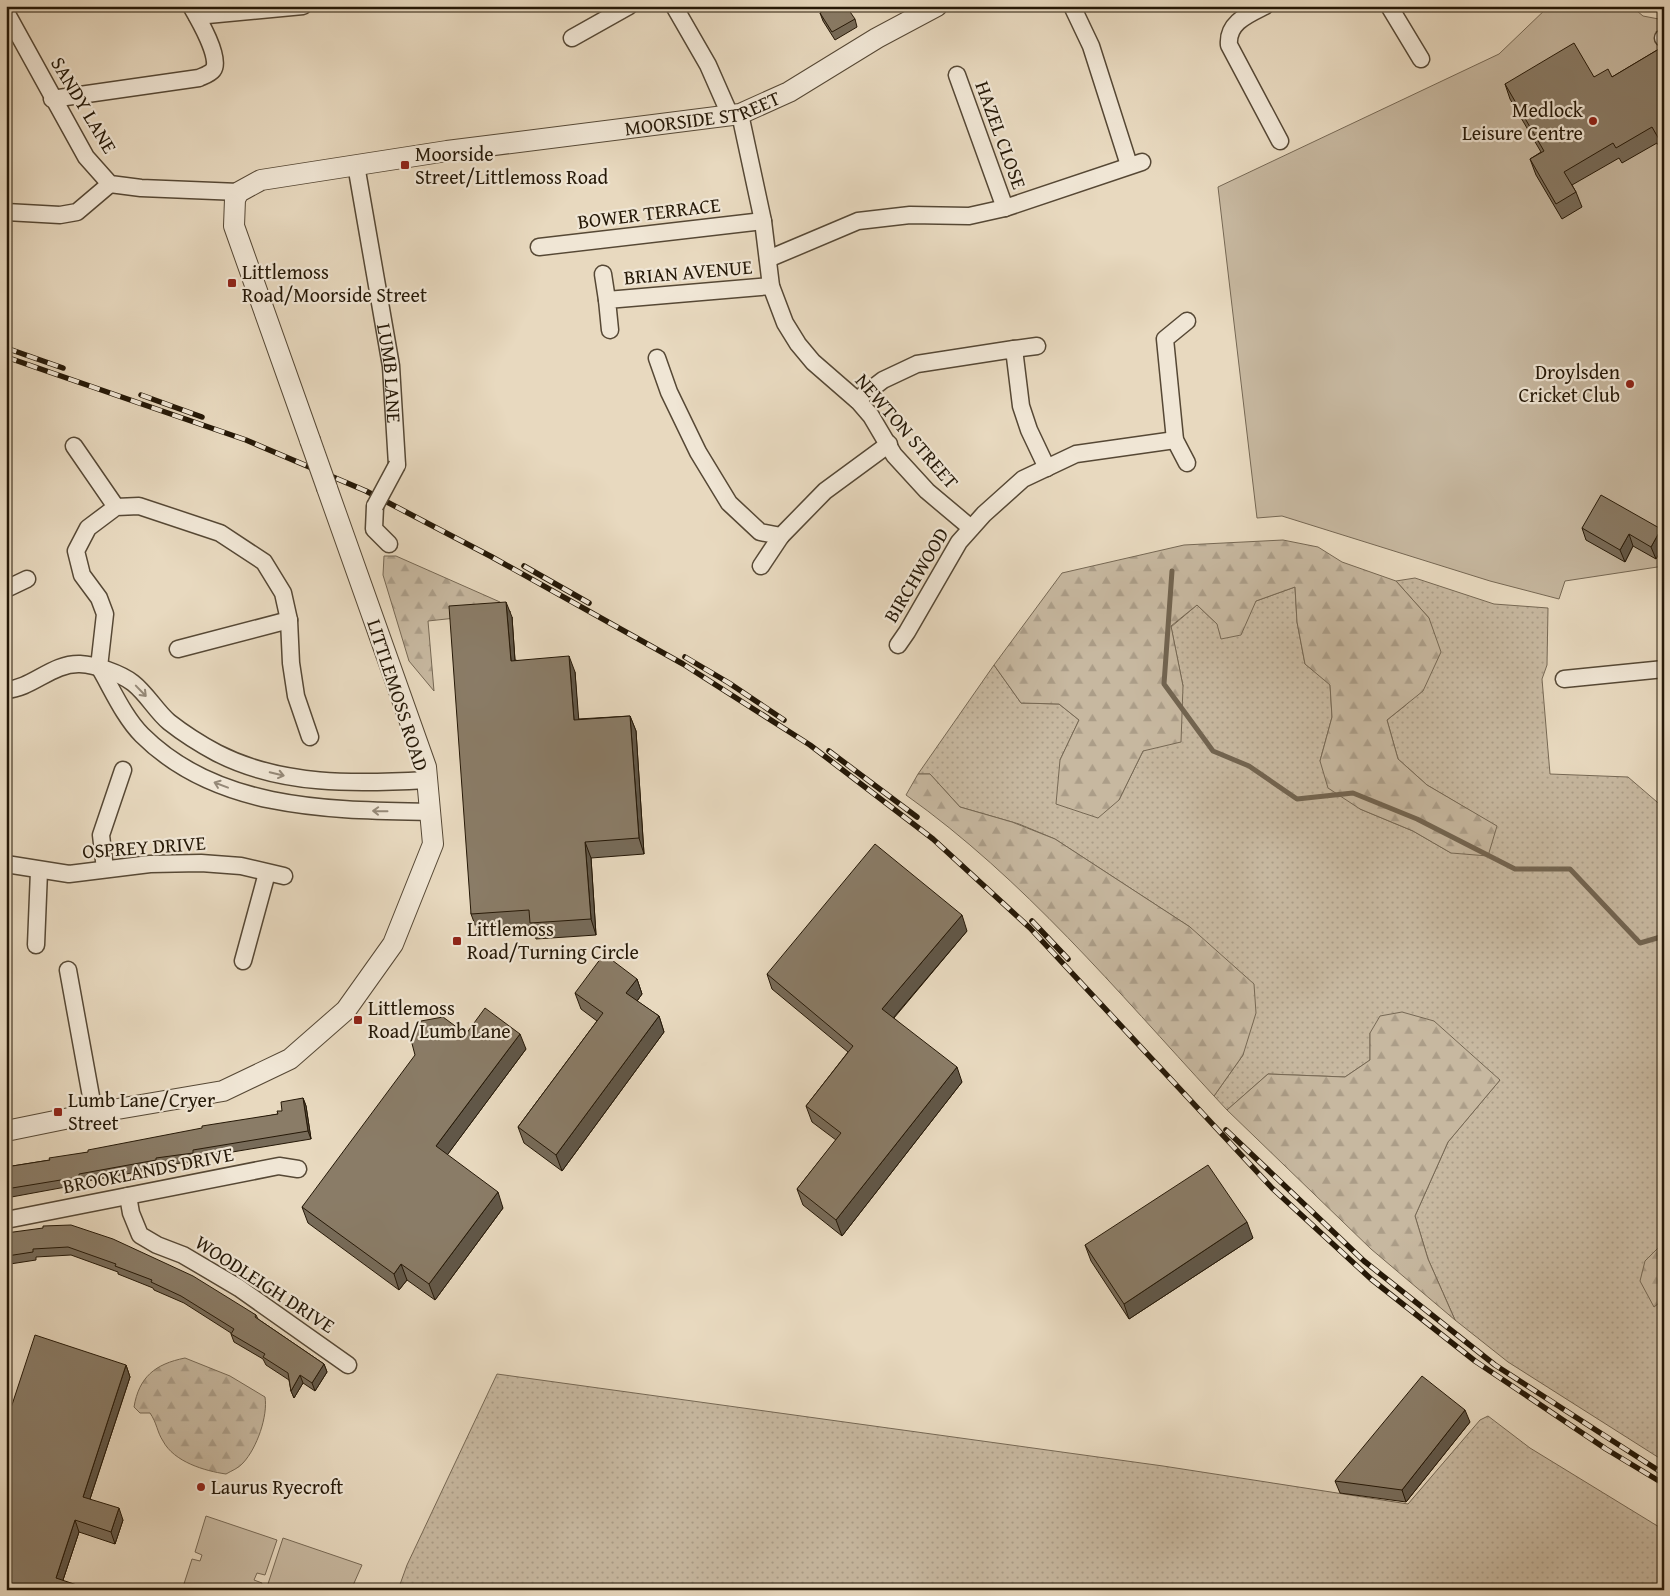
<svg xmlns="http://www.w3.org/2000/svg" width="1670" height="1596" viewBox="0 0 1670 1596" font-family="'Gentium Book Plus',serif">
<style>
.grass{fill:url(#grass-dots);stroke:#766854}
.forest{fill:url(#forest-firs);stroke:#766854}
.park{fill:#c7b8a0;stroke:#766854}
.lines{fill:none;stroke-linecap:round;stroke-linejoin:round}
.stream{stroke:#726450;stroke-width:5}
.minor-casing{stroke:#564835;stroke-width:19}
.tertiary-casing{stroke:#564835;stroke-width:22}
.minor{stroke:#f0e6d5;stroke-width:16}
.tertiary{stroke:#f0e6d5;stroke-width:20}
.rail-casing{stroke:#251807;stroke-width:5.5}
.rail{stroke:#f0e6d5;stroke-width:4;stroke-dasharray:11;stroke-linecap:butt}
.minor-bridge-casing{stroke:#564835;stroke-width:19;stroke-linecap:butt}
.tertiary-bridge-casing{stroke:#564835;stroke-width:22;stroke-linecap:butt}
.minor-bridge{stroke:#f0e6d5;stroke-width:16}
.tertiary-bridge{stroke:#f0e6d5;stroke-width:20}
.wall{fill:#776b59;stroke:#251807}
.shaded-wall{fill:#615748;stroke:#251807}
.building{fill:#8a7c67;stroke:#251807}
.oneway{stroke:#958978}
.poi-dot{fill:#8f2418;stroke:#f0e6d5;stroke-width:2}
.labels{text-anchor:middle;stroke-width:4.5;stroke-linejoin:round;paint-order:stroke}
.street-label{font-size:20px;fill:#251807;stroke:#f0e6d5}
.poi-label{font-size:20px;fill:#251807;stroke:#f0e6d5;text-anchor:start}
</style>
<defs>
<pattern id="grass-dots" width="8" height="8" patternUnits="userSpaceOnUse" patternTransform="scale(1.25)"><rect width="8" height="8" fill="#c7b8a0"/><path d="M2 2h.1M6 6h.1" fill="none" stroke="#ab9d88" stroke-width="1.8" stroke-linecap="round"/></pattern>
<pattern id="forest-firs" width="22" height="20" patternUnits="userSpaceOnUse" patternTransform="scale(1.25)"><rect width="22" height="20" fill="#c7b8a0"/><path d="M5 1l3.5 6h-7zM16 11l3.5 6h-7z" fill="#ab9d88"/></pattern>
</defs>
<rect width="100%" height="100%" fill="#e8d9bf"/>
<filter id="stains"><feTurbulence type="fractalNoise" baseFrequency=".004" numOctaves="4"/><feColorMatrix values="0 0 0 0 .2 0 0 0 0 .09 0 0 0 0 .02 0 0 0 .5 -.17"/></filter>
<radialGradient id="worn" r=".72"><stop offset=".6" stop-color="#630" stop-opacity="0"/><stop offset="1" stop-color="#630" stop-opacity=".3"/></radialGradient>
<!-- grass -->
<path class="grass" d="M 1415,578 L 1494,604 L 1548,608 L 1547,665 L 1542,679 L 1550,774 L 1628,777 L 1664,808 L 1664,1461 L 1508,1362 L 1455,1320 L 1428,1259 L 1415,1216 L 1448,1142 L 1500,1080 L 1370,1033 L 1370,1060 L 1345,1077 L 1268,1074 L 1227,1110 L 1214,1096 L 1243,1055 L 1190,927 L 1055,839 L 1019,824 L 960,807 L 930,774 L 918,774 L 994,665 L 1021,703 L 1059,704 L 1079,720 L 1060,760 L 1119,800 L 1143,751 L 1183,686 L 1171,627 L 1197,605 L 1217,624 L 1256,601 L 1295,587 L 1297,622 L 1305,664 L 1330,684 L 1332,717 L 1320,761 L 1360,809 L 1413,831 L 1451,853 L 1496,826 L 1427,785 L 1398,759 L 1387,720 L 1406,705 L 1429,618 L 1396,581 Z
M 497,1374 L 1163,1466 L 1408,1504 L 1480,1420 L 1488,1416 L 1530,1448 L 1664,1530 L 1664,1590 L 398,1590 L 407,1565 Z"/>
<!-- forest -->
<path class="forest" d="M 1283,540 L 1318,547 L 1342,562 L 1396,581 L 1429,618 L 1441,652 L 1423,691 L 1387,720 L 1398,759 L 1427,785 L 1497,826 L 1488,856 L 1451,853 L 1413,831 L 1360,809 L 1328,788 L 1320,761 L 1332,717 L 1330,685 L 1305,664 L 1297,622 L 1295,587 L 1256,601 L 1241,635 L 1221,639 L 1217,624 L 1197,605 L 1171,626 L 1183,686 L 1181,742 L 1143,751 L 1119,800 L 1098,818 L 1056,804 L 1060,760 L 1079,720 L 1059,704 L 1021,703 L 994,665 L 1062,573 L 1184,545 Z
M 384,556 L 396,556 L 500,602 L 511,612 L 428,621 L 434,691 L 409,661 L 383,575 Z
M 918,774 L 930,774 L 960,807 L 1012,822 L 1055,839 L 1190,927 L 1254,984 L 1256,1013 L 1243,1055 L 1214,1096 C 1117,991 1024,879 906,795 Z
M 1402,1012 L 1434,1021 L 1500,1080 L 1448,1142 L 1415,1216 L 1428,1259 L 1455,1320 L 1371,1249 L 1227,1110 L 1268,1074 L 1345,1077 L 1370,1060 L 1370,1033 L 1380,1016 Z
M 1664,1242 L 1664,1299 L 1654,1307 L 1640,1281 L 1645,1261 Z
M 185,1358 L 230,1376 L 265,1397 C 268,1416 257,1448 243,1463 C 239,1468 231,1471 226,1474 C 205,1471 174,1462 163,1441 C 157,1432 157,1423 150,1413 L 140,1413 L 134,1407 C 139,1377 155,1364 185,1358 Z"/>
<!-- park -->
<path class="park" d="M 1549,6 L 1631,6 L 1643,16 L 1664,20 L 1664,566 L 1565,581 L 1559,599 L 1490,581 L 1282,516 L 1257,518 L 1218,187 L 1499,54 Z
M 206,1516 L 277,1540 L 265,1575 L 257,1573 L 254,1580 L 262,1583 L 260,1590 L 182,1590 L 192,1559 L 200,1561 L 202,1555 L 195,1552 Z
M 283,1538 L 362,1565 L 351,1590 L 266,1590 Z"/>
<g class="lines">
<!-- stream -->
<path class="stream" d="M 1172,571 L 1164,684 L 1213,751 L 1249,766 L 1297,799 L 1353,793 L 1417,819 L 1515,869 L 1570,869 L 1640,943 L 1664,936"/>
<defs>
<g id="minor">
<path d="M 674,6 L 708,65 L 730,115"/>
<path d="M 1072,6 L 1091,46 L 1129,165"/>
<path d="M 1265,6 C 1247,15 1227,23 1229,45 L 1280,141"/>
<path d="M 1389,6 L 1421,59"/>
<path d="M 6,12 L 86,157 L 110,184 L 141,188 L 239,192"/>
<path d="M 197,16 L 303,6"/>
<path d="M 572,38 L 629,6"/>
<path d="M 1663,38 L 1664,38"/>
<path d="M 957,75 L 1005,208"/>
<path d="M 52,99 L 199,78 C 203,76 210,74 213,70 C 222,59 198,18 191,6"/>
<path d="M 740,114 L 763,221 L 771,286 L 785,323 L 798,344 L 813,362 L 859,402 L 871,416 L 894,455 L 927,491 L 971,528"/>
<path id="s1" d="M 356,165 L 391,366 L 397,465"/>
<path d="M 6,212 L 60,215 L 77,212 L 110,184"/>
<path d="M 539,247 L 763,221"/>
<path d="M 768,259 L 858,221 L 910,215 L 969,216 L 1005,208 L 1142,162"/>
<path d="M 603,274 L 607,300"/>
<path d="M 610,330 L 607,300 L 771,286"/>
<path d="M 1014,349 L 1037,346"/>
<path d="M 657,358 L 669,392 L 698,452 L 729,503 L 760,532 L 781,536 L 825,491 L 889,444"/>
<path d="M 857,400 L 883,380 L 917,364 L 1014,349 L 1021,406 L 1029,430 L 1047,468"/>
<path d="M 74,446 L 116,507"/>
<path d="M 1187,463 L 1175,440 L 1165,339 L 1187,321"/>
<path d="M 375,506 L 374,529 L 389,544"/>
<path d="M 761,566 L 781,536"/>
<path d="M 6,589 L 27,579"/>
<path d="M 898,645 L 907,632 L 959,542 L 984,514 L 1023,479 L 1076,454 L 1175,440"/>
<path d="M 178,649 L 289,620"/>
<path d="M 99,667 L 105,614 L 99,598 L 82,575 L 76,551 L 88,528 L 116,507 L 139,506 L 220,533 L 264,562 L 283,593 L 289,620 L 291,663 L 296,696 L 310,737"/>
<path d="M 99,667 C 112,689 124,717 142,735 C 217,810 329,810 429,812"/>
<path d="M 1564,679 L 1664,669"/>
<path d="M 6,690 C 33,688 52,663 80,664 C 96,665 120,673 133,683 C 147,694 156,711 169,722 C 183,733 202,745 217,753 C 281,786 356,784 426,780"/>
<path d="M 6,864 L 69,874 L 150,864 L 201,863 L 241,866 L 284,876"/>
<path d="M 105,869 L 101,835 L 123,770"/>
<path d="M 36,945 L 39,871"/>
<path d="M 243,961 L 267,873"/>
<path d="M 68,970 L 94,1113"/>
<path d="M 128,1196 L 131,1213 L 140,1235 L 157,1245 L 183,1255 L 239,1288 L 348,1365"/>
<path d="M 6,1220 L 279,1166 L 298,1169"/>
</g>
<g id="tertiary">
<path id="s2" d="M 310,440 L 234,226 L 235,199 L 239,192 L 261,180 L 447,151 L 740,114 L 789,92 L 877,38 L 937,6"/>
<path d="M 6,1131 L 94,1113 L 223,1091 L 290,1059 L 346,1010 L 393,944 L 433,844 L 426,767 L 327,488"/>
</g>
</defs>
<!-- minor casing -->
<use href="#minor" class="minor-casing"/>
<!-- tertiary casing -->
<use href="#tertiary" class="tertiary-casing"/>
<!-- minor -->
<use href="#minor" class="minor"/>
<!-- tertiary -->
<use href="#tertiary" class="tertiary"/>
<defs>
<path id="rail" d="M 6,348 L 63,368
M 6,357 L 246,440 L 366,491 L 492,557 L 683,664 L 810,745 L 933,839 L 1030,928 L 1272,1188 L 1371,1279 L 1475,1361 L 1606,1449 L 1664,1484
M 141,395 L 202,417
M 524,566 L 589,603
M 685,657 L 729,683 L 784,720
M 829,751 L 917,817
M 1032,921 L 1068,959
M 1226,1130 L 1364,1261 L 1495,1365 L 1664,1474"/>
</defs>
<!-- rail casing -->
<use href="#rail" class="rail-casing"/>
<!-- rail -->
<use href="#rail" class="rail"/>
<defs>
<path id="minor-bridge" d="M 375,506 L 397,465"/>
<path id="tertiary-bridge" d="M 310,440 L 327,488"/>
</defs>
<!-- minor-bridge casing -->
<use href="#minor-bridge" class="minor-bridge-casing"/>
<!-- tertiary-bridge casing -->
<use href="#tertiary-bridge" class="tertiary-bridge-casing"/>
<!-- minor-bridge -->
<use href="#minor-bridge" class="minor-bridge"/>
<!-- tertiary-bridge -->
<use href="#tertiary-bridge" class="tertiary-bridge"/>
</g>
<!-- wall -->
<path class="wall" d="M 820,13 L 855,19 L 857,27 L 835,40 L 823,21 Z
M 1664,46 L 1664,154 L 1657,143 L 1622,163 L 1619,158 L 1572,185 L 1576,192 L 1582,207 L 1562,219 L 1536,175 L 1530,159 L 1541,152 L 1510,99 L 1505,84 L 1594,77 L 1612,77 Z
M 1582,528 L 1661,529 L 1664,536 L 1664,545 L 1656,559 L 1633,546 L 1625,562 L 1586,540 Z
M 512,617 L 515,660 L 575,672 L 578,719 L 630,716 L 636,731 L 644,854 L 591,858 L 596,935 L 536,939 L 532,926 L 477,930 L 471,914 Z
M 967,931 L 894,1018 L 962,1082 L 842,1236 L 803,1205 L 797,1189 L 836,1140 L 812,1122 L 806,1106 L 848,1052 L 772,989 L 767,974 Z
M 637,979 L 642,994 L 637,1001 L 659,1016 L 664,1032 L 562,1171 L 524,1143 L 518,1127 L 597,1021 L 581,1009 L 575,993 Z
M 466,1034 L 526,1049 L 447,1155 L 503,1208 L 435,1300 L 407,1280 L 399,1290 L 308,1223 L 302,1207 Z
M 303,1098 L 306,1106 L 311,1139 L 196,1158 L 196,1161 L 159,1166 L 159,1168 L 82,1182 L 82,1184 L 6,1198 L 6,1167 L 50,1160 L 278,1114 Z
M 43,1228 L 256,1315 L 258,1319 L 324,1364 L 327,1372 L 315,1391 L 303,1383 L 294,1398 L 291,1391 L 289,1380 L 266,1365 L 263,1359 L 234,1342 L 231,1334 L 231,1333 L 184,1303 L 154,1290 L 153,1288 L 118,1274 L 118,1272 L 71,1255 L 36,1257 L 36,1260 L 10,1264 L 7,1256 Z
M 1253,1238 L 1129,1319 L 1091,1261 L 1085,1245 Z
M 126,1365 L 130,1377 L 90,1499 L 123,1520 L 115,1544 L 79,1532 L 63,1580 L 6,1590 Z
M 1470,1422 L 1406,1502 L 1340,1493 L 1335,1481 Z"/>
<!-- shaded-wall -->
<path class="shaded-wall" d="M 1661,529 L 1664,536 L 1664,545 L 1656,559 L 1651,547 Z
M 1629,534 L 1633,546 L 1625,562 L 1620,550 Z
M 506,602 L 512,617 L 516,676 L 511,661 Z
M 569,656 L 575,672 L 580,735 L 574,720 Z
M 630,716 L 636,731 L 644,854 L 639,838 Z
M 585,842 L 591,858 L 596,935 L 591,919 Z
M 962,915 L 967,931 L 888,1024 L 882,1009 Z
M 637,979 L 642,994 L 632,1008 L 626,993 Z
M 659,1016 L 664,1032 L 562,1171 L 556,1155 Z
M 520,1034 L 526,1049 L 442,1162 L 436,1146 Z
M 957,1067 L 962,1082 L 842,1236 L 836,1220 Z
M 303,1098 L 306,1106 L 311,1139 L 308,1131 Z
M 498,1192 L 503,1208 L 435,1300 L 429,1284 Z
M 1247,1222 L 1253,1238 L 1129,1319 L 1124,1304 Z
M 401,1264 L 407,1280 L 399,1290 L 394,1274 Z
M 324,1364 L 327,1372 L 315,1391 L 312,1383 Z
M 126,1365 L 130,1377 L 87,1508 L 83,1497 Z
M 300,1375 L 303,1383 L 294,1398 L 291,1391 Z
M 1465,1410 L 1470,1422 L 1406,1502 L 1402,1490 Z
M 119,1508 L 123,1520 L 115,1544 L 111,1532 Z
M 75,1520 L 79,1532 L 60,1589 L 56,1578 Z"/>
<!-- building -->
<path class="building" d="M 832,6 L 846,6 L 855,19 L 832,32 L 820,13 Z
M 1574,43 L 1594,77 L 1608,69 L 1612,77 L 1664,46 L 1664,148 L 1652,127 L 1616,148 L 1613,143 L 1564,172 L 1576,192 L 1556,204 L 1530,159 L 1544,151 L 1505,84 Z
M 1601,495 L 1661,529 L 1651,547 L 1629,534 L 1620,550 L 1582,528 Z
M 506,602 L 511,661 L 569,656 L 574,720 L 630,716 L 639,838 L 585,842 L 591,919 L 530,923 L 529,910 L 471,914 L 449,606 Z
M 875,844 L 962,915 L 882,1009 L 957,1067 L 836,1220 L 797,1189 L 841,1133 L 806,1106 L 853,1046 L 767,974 Z
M 604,954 L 637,979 L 626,993 L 659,1016 L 556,1155 L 518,1127 L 603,1013 L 575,993 Z
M 485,1008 L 520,1034 L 436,1146 L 498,1192 L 429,1284 L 401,1264 L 394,1274 L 302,1207 L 415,1055 L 410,1036 L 421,1021 L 443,1017 L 466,1034 Z
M 303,1098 L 308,1131 L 193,1150 L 193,1153 L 156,1158 L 156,1160 L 79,1174 L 79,1177 L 6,1189 L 6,1167 L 50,1160 L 49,1158 L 88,1152 L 88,1150 L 202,1128 L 202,1126 L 278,1114 L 277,1111 L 282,1111 L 281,1102 Z
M 1208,1165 L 1247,1222 L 1124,1304 L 1085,1245 Z
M 71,1225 L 113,1239 L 193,1276 L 256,1315 L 255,1317 L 324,1364 L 312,1383 L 300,1375 L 291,1391 L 288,1373 L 263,1357 L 265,1354 L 231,1334 L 234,1329 L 181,1296 L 151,1282 L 152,1280 L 115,1266 L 116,1264 L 68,1247 L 33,1249 L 33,1252 L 7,1256 L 6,1233 L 43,1228 L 43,1226 Z
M 35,1335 L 126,1365 L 83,1497 L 119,1508 L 111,1532 L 75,1520 L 56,1578 L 92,1590 L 6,1590 L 6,1423 Z
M 1422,1376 L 1465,1410 L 1402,1490 L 1335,1481 Z"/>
<!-- one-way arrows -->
<defs><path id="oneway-shaft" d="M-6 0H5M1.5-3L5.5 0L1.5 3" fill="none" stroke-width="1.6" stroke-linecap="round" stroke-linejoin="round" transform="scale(1.25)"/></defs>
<g class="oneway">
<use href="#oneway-shaft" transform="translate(141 691) rotate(46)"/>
<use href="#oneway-shaft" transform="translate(277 774) rotate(13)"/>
<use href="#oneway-shaft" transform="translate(221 785) rotate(-159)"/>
<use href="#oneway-shaft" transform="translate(380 811) rotate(-179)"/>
</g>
<!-- markers -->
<g class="poi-dot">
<circle cx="1593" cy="121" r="5"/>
<rect x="400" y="160" width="10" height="10" rx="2.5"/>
<rect x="227" y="278" width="10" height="10" rx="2.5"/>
<circle cx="1630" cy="384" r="5"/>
<rect x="452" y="936" width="10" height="10" rx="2.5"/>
<rect x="353" y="1015" width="10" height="10" rx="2.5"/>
<rect x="53" y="1107" width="10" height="10" rx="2.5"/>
<circle cx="201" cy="1487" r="5"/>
</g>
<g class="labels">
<!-- street labels -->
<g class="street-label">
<text transform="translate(84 105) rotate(59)" y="7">SANDY LANE</text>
<text dy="7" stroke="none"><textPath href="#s2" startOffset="734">MOORSIDE STREET</textPath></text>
<text transform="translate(1001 135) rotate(70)" y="7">HAZEL CLOSE</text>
<text transform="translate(649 213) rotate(-7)" y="7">BOWER TERRACE</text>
<text transform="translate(688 272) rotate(-5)" y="7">BRIAN AVENUE</text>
<text dy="7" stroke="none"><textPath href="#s1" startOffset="211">LUMB LANE</textPath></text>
<text transform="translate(907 431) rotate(49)" y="7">NEWTON STREET</text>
<text transform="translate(916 575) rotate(-59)" y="7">BIRCHWOOD</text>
<text transform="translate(398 695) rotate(72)" y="7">LITTLEMOSS ROAD</text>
<text transform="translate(144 847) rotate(-4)" y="7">OSPREY DRIVE</text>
<text transform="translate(148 1170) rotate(-11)" y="7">BROOKLANDS DRIVE</text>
<text transform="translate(265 1284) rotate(33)" y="7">WOODLEIGH DRIVE</text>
</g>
<!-- poi labels -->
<g class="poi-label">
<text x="1583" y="117" text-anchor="end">Medlock<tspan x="1583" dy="23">Leisure Centre</tspan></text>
<text x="415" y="161">Moorside<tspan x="415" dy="23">Street/Littlemoss Road</tspan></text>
<text x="242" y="279">Littlemoss<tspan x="242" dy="23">Road/Moorside Street</tspan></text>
<text x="1620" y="379" text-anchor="end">Droylsden<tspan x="1620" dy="23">Cricket Club</tspan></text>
<text x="467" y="936">Littlemoss<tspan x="467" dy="23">Road/Turning Circle</tspan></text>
<text x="368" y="1015">Littlemoss<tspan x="368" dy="23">Road/Lumb Lane</tspan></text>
<text x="68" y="1107">Lumb Lane/Cryer<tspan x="68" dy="23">Street</tspan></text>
<text x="211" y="1494">Laurus Ryecroft</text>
</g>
</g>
<!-- margin -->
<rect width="1670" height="1596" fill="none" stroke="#e8d9bf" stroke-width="25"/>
<rect x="8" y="8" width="1655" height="1581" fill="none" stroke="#251807" stroke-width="2.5"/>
<rect x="12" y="12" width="1645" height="1571" fill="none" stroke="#251807"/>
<rect width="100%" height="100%" filter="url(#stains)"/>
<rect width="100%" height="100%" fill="url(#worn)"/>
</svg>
